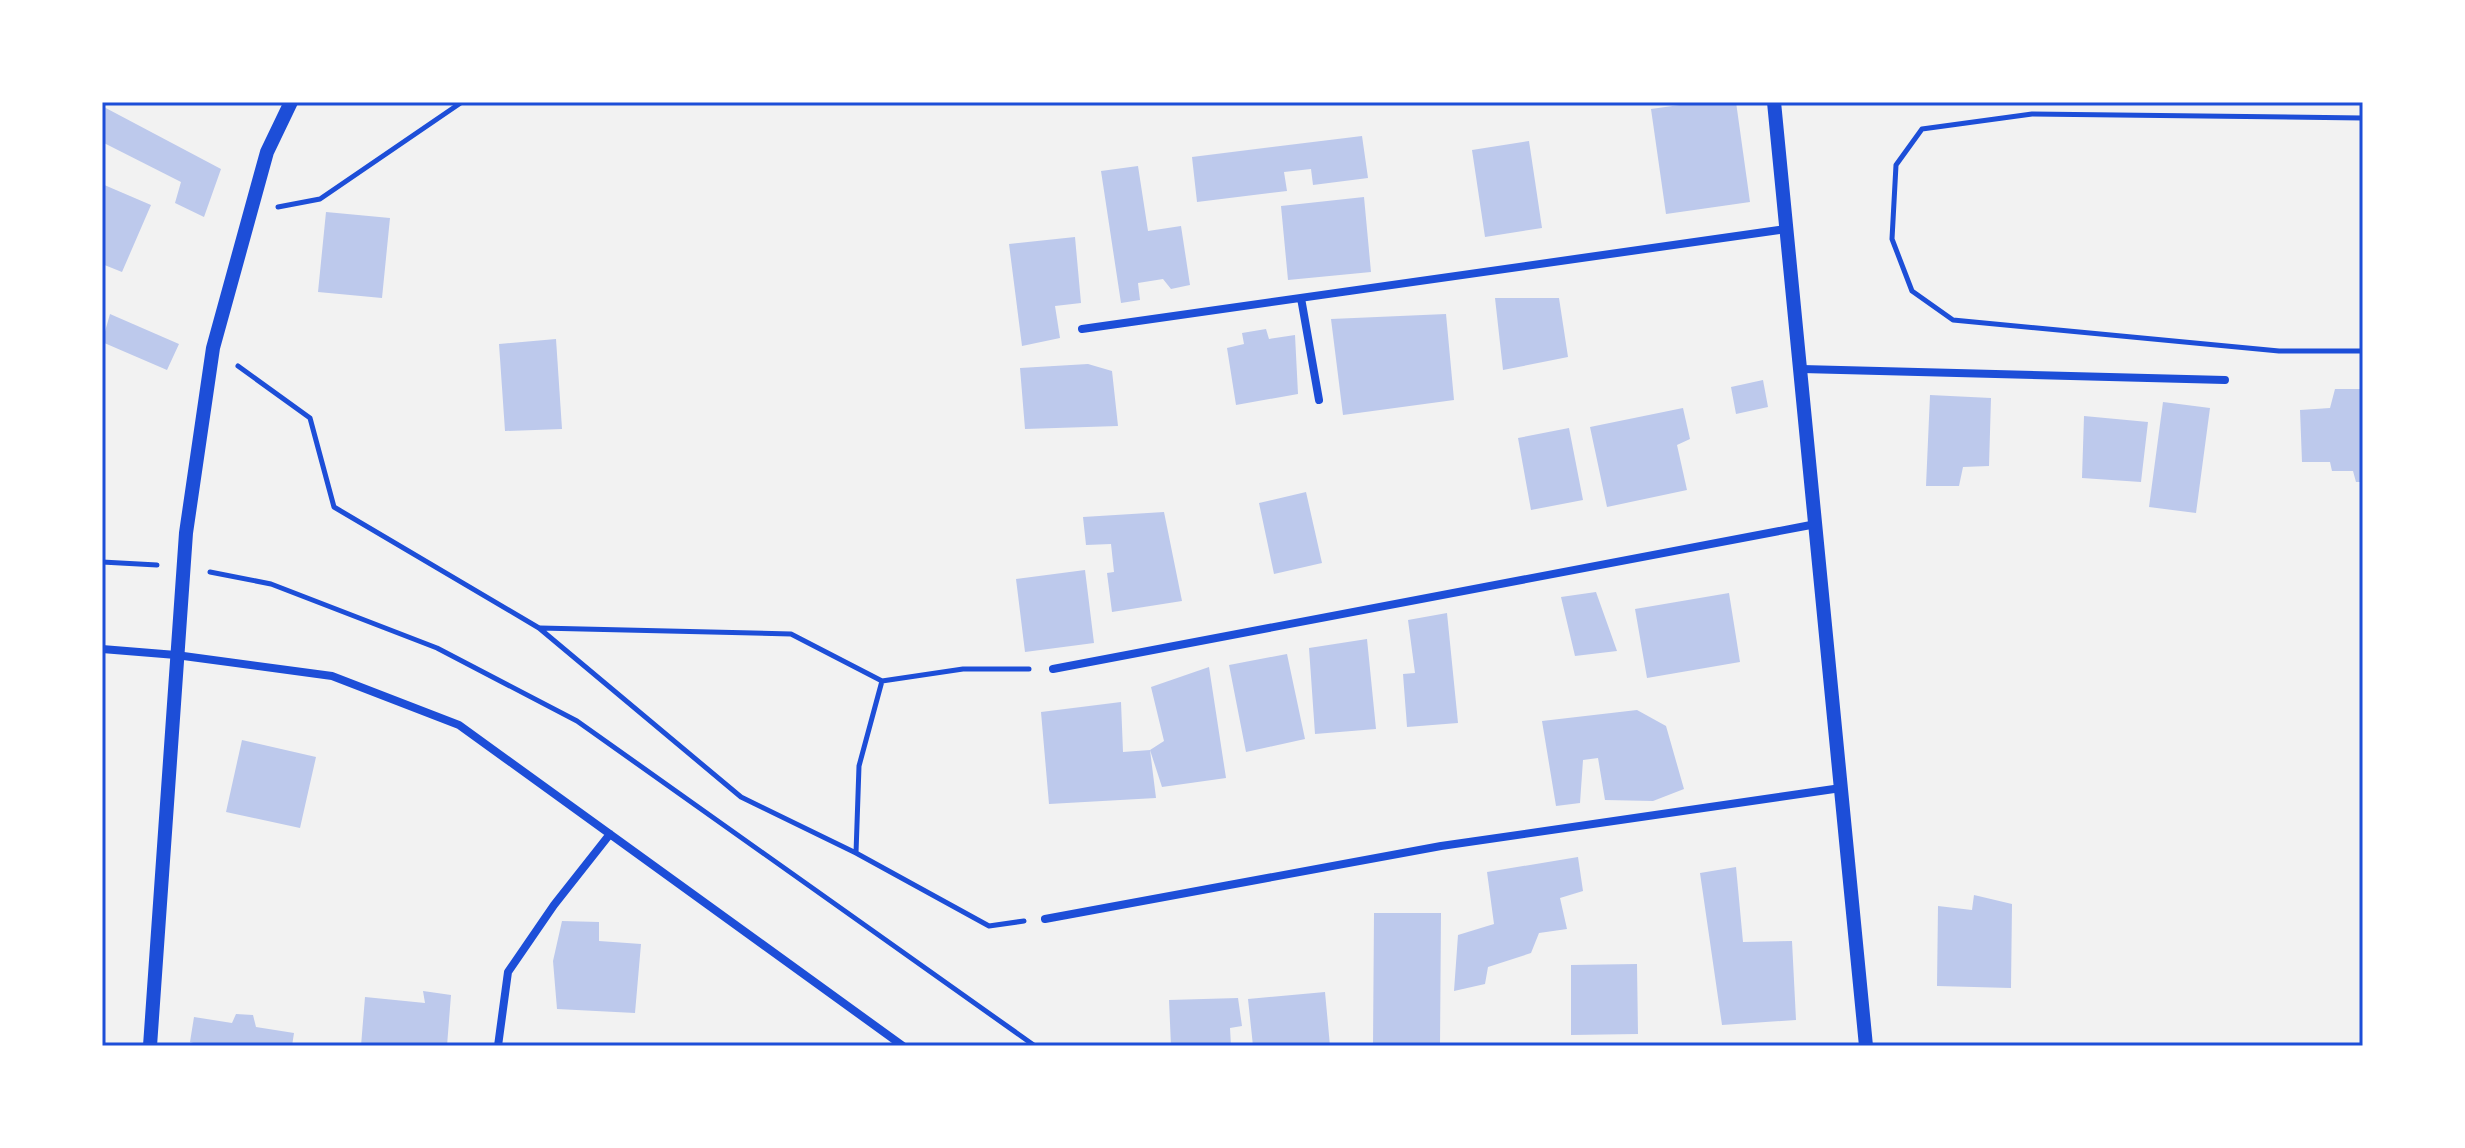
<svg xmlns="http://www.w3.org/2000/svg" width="2465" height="1148" viewBox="0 0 2465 1148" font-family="Cabin,sans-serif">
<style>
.building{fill:#bdc9ec}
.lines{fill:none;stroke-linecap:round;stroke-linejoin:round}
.path{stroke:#1d4ed8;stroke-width:5}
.minor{stroke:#1d4ed8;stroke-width:8}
.tertiary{stroke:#1d4ed8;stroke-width:14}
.neatline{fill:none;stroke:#1d4ed8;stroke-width:3}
</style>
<rect width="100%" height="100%" fill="#f2f2f2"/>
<!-- building -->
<path class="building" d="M 1701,102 L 1736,102 L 1750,202 L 1666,214 L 1651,109 Z
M 102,106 L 221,169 L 204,217 L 175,203 L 181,182 L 102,142 Z
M 1362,136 L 1368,178 L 1313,185 L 1311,169 L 1284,172 L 1287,191 L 1197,202 L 1192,157 Z
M 1529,141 L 1542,228 L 1485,237 L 1472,150 Z
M 1138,166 L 1148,231 L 1181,226 L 1190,285 L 1171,289 L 1163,279 L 1138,283 L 1140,300 L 1121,303 L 1101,171 Z
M 102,184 L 151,205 L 122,272 L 102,264 Z
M 1364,197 L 1371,272 L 1288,280 L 1281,206 Z
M 326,212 L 390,218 L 382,298 L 318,292 Z
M 1075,237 L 1081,303 L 1055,306 L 1060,338 L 1022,346 L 1009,244 Z
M 1495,298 L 1559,298 L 1568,357 L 1503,370 Z
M 110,314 L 179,344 L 167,370 L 102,342 Z
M 1446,314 L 1454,400 L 1343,415 L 1331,319 Z
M 1266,329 L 1269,339 L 1295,335 L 1298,394 L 1236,405 L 1227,348 L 1244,344 L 1242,333 Z
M 556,339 L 562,429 L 505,431 L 499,344 Z
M 1088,364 L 1112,371 L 1118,426 L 1025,429 L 1020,368 Z
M 1763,380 L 1768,407 L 1736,414 L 1731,387 Z
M 2335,389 L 2363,389 L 2363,482 L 2356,482 L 2353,471 L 2332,471 L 2330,462 L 2302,462 L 2300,410 L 2330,408 Z
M 1930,395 L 1991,398 L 1989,466 L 1963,467 L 1959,486 L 1926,486 Z
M 2163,402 L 2210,408 L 2196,513 L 2149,507 Z
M 1683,408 L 1690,439 L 1677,445 L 1687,490 L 1607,507 L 1590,427 Z
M 2084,416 L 2148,422 L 2141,482 L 2082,478 Z
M 1569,428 L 1583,500 L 1531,510 L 1518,438 Z
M 1306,492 L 1322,563 L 1274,574 L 1259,503 Z
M 1164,512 L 1182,601 L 1112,612 L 1107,573 L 1114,572 L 1111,544 L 1086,545 L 1083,517 Z
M 1085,570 L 1094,643 L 1025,652 L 1016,579 Z
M 1596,592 L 1617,651 L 1575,656 L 1561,597 Z
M 1729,593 L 1740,662 L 1647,678 L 1635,609 Z
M 1447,613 L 1458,723 L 1407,727 L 1403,674 L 1415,673 L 1408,620 Z
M 1367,639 L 1376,729 L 1315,734 L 1309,648 Z
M 1287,654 L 1305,739 L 1246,752 L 1229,665 Z
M 1209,667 L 1226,778 L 1162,787 L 1150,750 L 1164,741 L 1151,687 Z
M 1121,702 L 1123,752 L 1150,750 L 1156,798 L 1049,804 L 1041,712 Z
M 1637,710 L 1666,726 L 1684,789 L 1653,801 L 1605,800 L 1598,758 L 1583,760 L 1580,803 L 1556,806 L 1542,721 Z
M 242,740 L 316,757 L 300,828 L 226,812 Z
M 1578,857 L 1583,891 L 1560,898 L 1567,929 L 1539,933 L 1531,953 L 1488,967 L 1485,984 L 1454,991 L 1458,935 L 1494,924 L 1487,872 Z
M 1736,867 L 1743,942 L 1792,941 L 1796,1020 L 1722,1025 L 1700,873 Z
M 1974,895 L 2012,904 L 2011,988 L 1937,986 L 1938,906 L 1972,910 Z
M 1374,913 L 1441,913 L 1440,1046 L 1373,1046 Z
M 562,921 L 599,922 L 599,941 L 641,944 L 635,1013 L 557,1009 L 553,961 Z
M 1637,964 L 1638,1034 L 1571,1035 L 1571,965 Z
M 423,991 L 451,995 L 447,1046 L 361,1046 L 365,997 L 425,1003 Z
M 1325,992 L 1330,1046 L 1253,1046 L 1248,999 Z
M 1238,998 L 1242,1026 L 1230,1028 L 1231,1046 L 1171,1046 L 1169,1000 Z
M 236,1014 L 253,1015 L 256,1027 L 294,1033 L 292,1046 L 204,1046 L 190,1042 L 194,1017 L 232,1023 Z"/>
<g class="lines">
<!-- path -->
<path class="path" d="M 2363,118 L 2032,114 L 1922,129 L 1896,165 L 1892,239 L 1912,291 L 1953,320 L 2279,351 L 2363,351
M 278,207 L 320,199 L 462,102
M 238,366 L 310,418 L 334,507 L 539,628 L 741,797 L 856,853
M 102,562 L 157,565
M 210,572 L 271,584 L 437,648 L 577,721 L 1035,1046
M 540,628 L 791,634 L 882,681
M 1024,921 L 989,926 L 856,853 L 859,766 L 882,681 L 963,669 L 1029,669"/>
<!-- minor -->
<path class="minor" d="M 1301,298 L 1319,400
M 1082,329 L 1786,229
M 1802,369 L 2225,380
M 102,649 L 176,655 L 332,676 L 459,725 L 903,1046
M 1053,669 L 1816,524
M 1045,919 L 1441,846 L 1841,788
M 498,1046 L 508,972 L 554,905 L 610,834"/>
<!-- tertiary -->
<path class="tertiary" d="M 1774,102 L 1866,1046
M 150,1046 L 186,533 L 213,348 L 267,152 L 291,102"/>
</g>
<!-- border -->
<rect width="2465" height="1148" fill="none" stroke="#ffffff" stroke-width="208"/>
<rect x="104" y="104" width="2257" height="940" class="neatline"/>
</svg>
